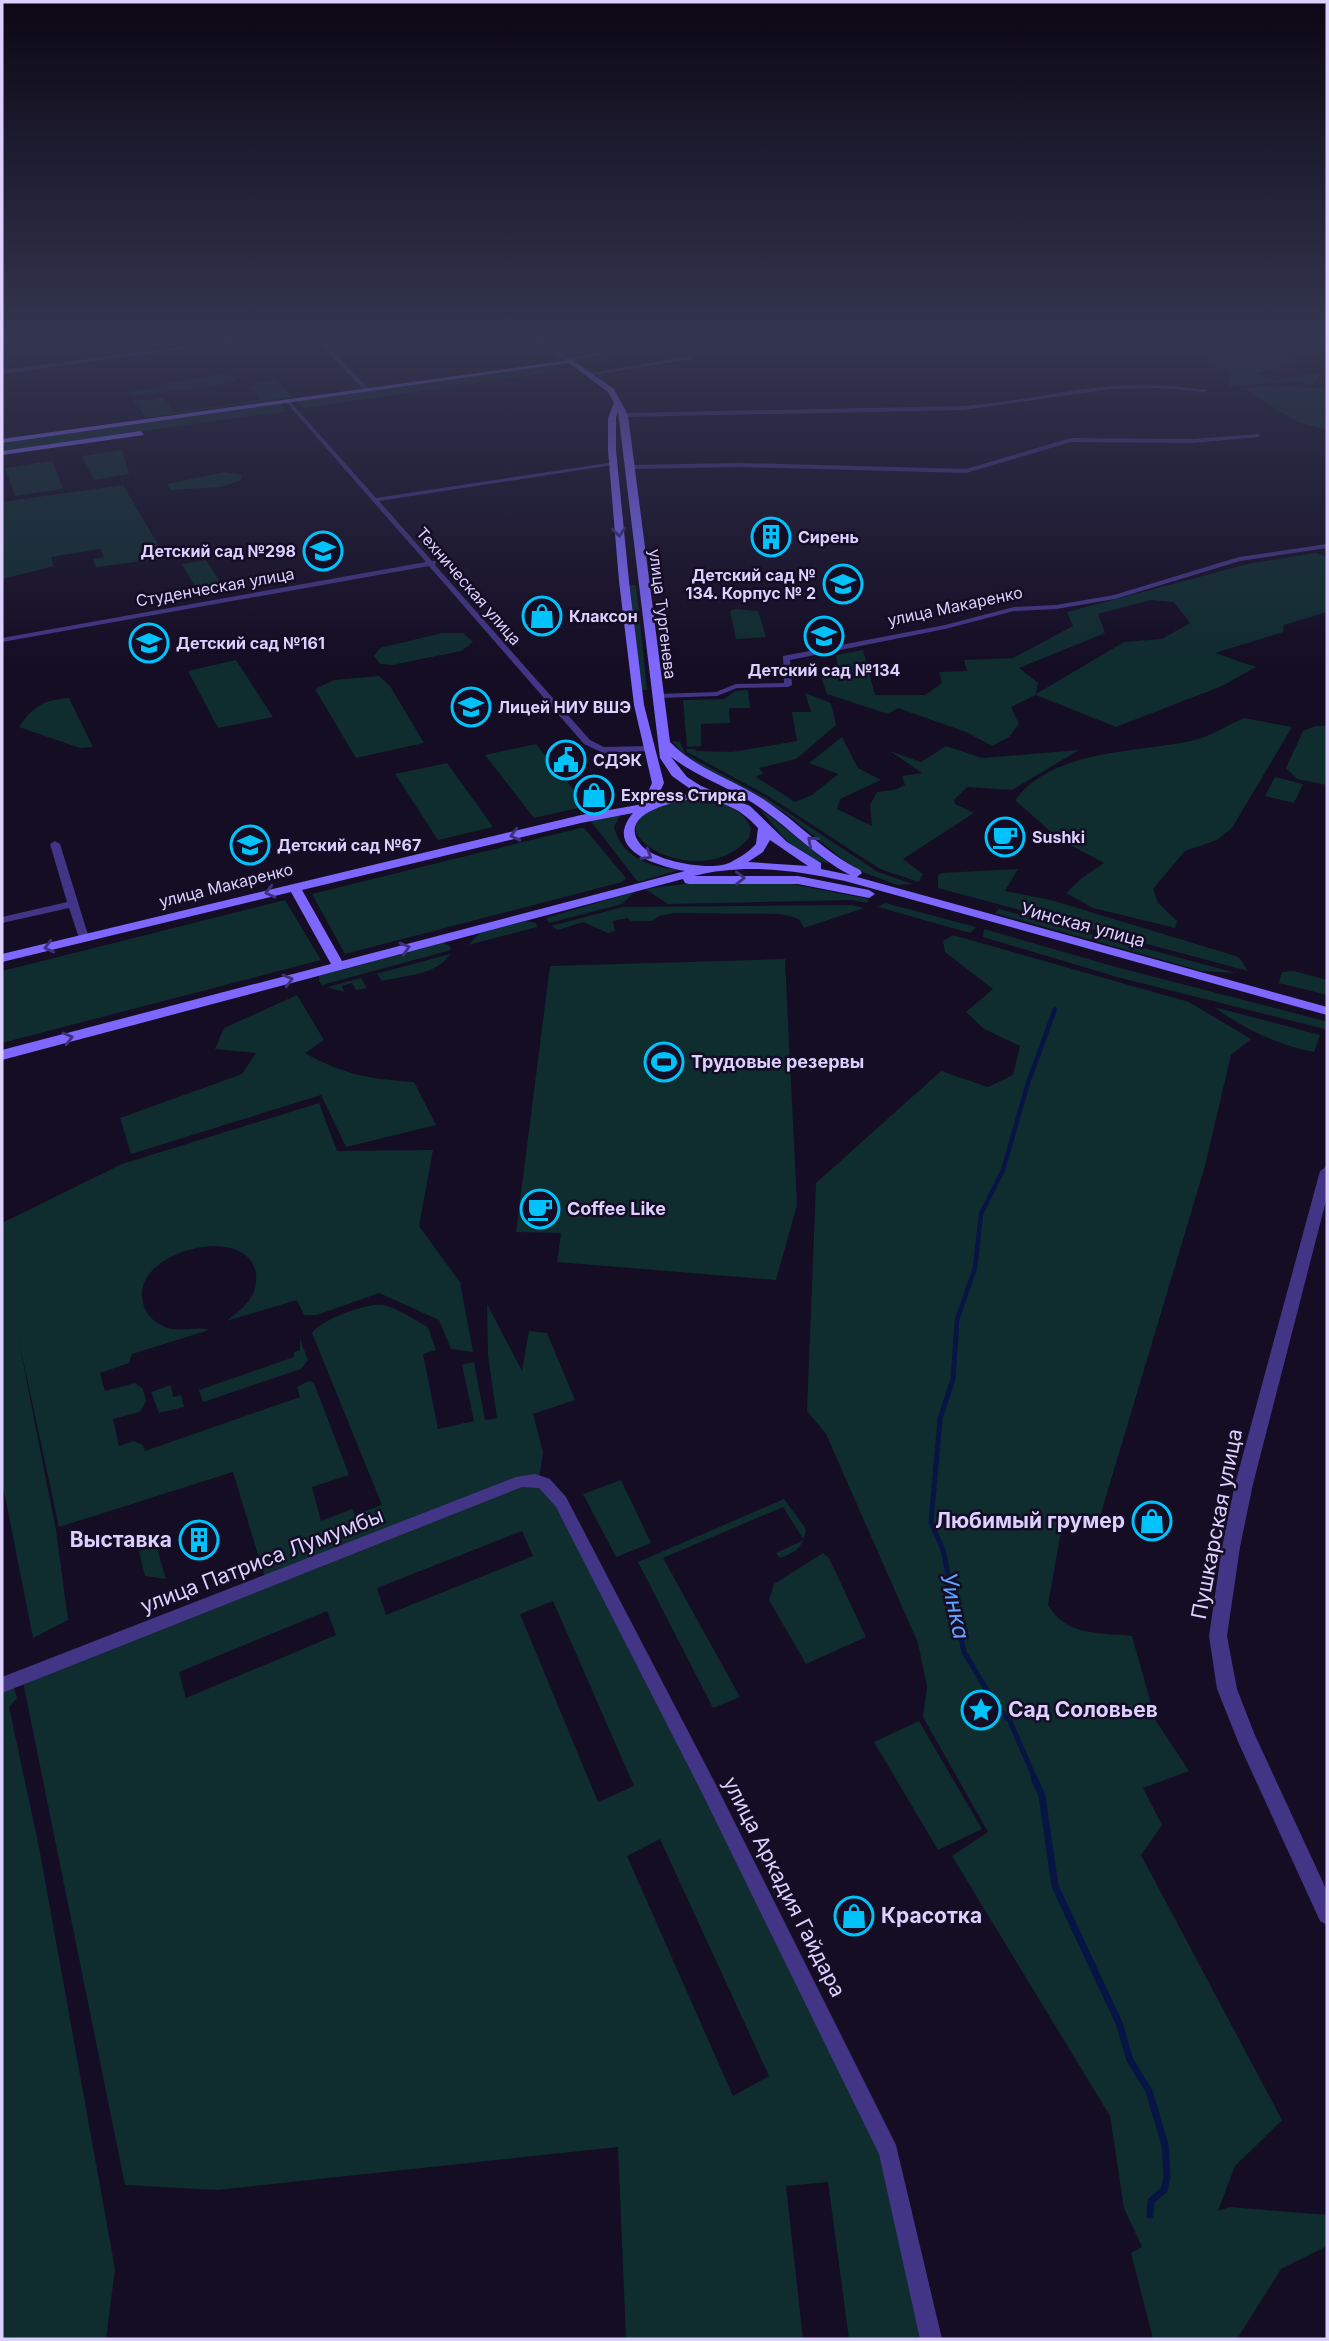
<svg xmlns="http://www.w3.org/2000/svg" width="1329" height="2341" viewBox="0 0 1329 2341" font-family="Inter,sans-serif">
<style>
.green{fill:#0f2c2f;fill-rule:evenodd}
.lines{fill:none;stroke-linecap:round;stroke-linejoin:round}
.stream-far2{stroke:#071544;stroke-width:4.5}
.stream-far1{stroke:#071544;stroke-width:5}
.stream{stroke:#071544;stroke-width:7}
.minor{fill:#423586;fill-rule:evenodd}
.tertiary{fill:#423586;fill-rule:evenodd}
.secondary{fill:#7e67ff;fill-rule:evenodd}
.oneway{stroke:#3e317c}
.labels{text-anchor:middle;stroke-width:5;stroke-linejoin:round;paint-order:stroke}
.far-poi-label{font-size:16px;font-weight:bold;fill:#dbd0ff;stroke:#140d24;text-anchor:start}
.far-street-label{font-size:16px;fill:#dbd0ff;stroke:#140d24}
.street-label{font-size:18px;fill:#dbd0ff;stroke:#140d24}
.poi-label{font-size:18px;font-weight:bold;fill:#dbd0ff;stroke:#140d24;text-anchor:start}
.near-poi-label{font-size:21px;font-weight:bold;fill:#dbd0ff;stroke:#140d24;text-anchor:end}
.near-street-label{font-size:21px;fill:#dbd0ff;stroke:#140d24}
.near-water-label{font-size:23px;font-style:italic;fill:#5ea1ff;stroke:#140d24}
</style>
<rect width="100%" height="100%" fill="#140d24"/>
<!-- green -->
<path class="green" d="M 761,335 L 1296,335 L 1247,347 L 1292,358 L 1296,364 L 1258,373 L 1273,379 L 1322,373 L 1312,385 L 1295,382 L 1227,386 L 1232,374 L 1208,364 L 1208,354 L 1171,350 L 1073,348 L 814,348 Z
M 554,365 L 562,371 L 304,408 L 297,401 Z
M 216,375 L 229,375 L 236,380 L 225,385 L 131,396 L 128,392 L 160,388 L 162,384 Z
M 276,380 L 292,397 L 146,418 L 133,401 L 162,398 L 175,412 L 261,400 L 251,387 L 257,386 L 254,383 Z
M 1275,385 L 1327,389 L 1327,430 L 1298,422 L 1243,388 Z
M 281,404 L 287,411 L 2,451 L 2,443 Z
M 122,450 L 129,474 L 94,480 L 82,456 Z
M 52,461 L 63,489 L 15,496 L 5,468 Z
M 225,472 L 242,475 L 241,480 L 221,487 L 171,490 L 167,484 Z
M 123,485 L 166,558 L 96,567 L 93,559 L 104,557 L 100,549 L 51,557 L 54,566 L 2,579 L 2,502 Z
M 1316,553 L 1327,557 L 1327,612 L 1284,625 L 1283,632 L 1215,653 L 1256,667 L 1222,686 L 1116,727 L 1036,695 L 1011,707 L 1019,724 L 1009,737 L 992,746 L 966,732 L 898,708 L 888,714 L 827,694 L 821,677 L 839,674 L 836,655 L 863,650 L 875,695 L 925,695 L 942,683 L 939,672 L 967,671 L 964,660 L 1013,658 L 1073,626 L 1067,612 L 1252,563 ZM 1150,600 L 1174,602 L 1190,623 L 1162,639 L 1124,642 L 1036,694 L 1038,683 L 1019,668 L 1105,633 L 1098,614 Z
M 206,560 L 225,590 L 232,592 L 201,597 L 182,564 Z
M 630,585 L 636,585 L 647,690 L 641,690 Z
M 735,609 L 758,611 L 766,637 L 736,639 L 730,611 Z
M 442,633 L 463,633 L 473,642 L 461,651 L 392,665 L 380,664 L 374,656 L 380,648 Z
M 236,660 L 273,717 L 218,728 L 188,671 Z
M 379,676 L 390,686 L 424,743 L 356,758 L 315,689 L 334,680 Z
M 748,690 L 750,708 L 729,708 L 730,723 L 701,724 L 701,746 L 687,747 L 683,700 L 724,699 L 735,691 Z
M 805,693 L 831,703 L 836,725 L 796,759 L 759,768 L 763,773 L 756,777 L 795,802 L 812,795 L 838,774 L 809,763 L 842,737 L 858,768 L 881,780 L 840,799 L 837,809 L 872,826 L 870,805 L 877,792 L 894,790 L 905,785 L 902,776 L 922,773 L 890,751 L 921,762 L 946,746 L 982,758 L 1079,750 L 1012,790 L 967,787 L 954,800 L 955,804 L 974,813 L 903,859 L 923,874 L 919,882 L 880,869 L 768,796 L 687,752 L 686,749 L 695,749 L 696,751 L 732,752 L 797,741 L 792,712 L 811,712 Z
M 69,698 L 93,747 L 80,748 L 19,727 C 32,707 45,699 69,698 Z
M 1244,718 L 1292,727 L 1232,828 L 1217,840 L 1185,851 L 1153,889 L 1158,903 L 1177,921 L 1175,928 L 1093,908 L 1066,893 L 1082,878 L 1104,863 L 1059,839 L 1015,800 C 1053,748 1140,753 1195,740 C 1211,736 1228,725 1244,718 Z
M 1315,726 L 1327,726 L 1327,785 L 1297,779 L 1286,768 L 1303,731 Z
M 672,741 L 680,742 L 685,754 L 766,798 L 878,872 L 913,884 L 897,885 L 855,869 L 784,812 L 689,760 Z
M 536,744 L 587,806 L 534,818 L 485,755 Z
M 447,763 L 493,827 L 438,840 L 395,774 Z
M 1275,777 L 1303,784 L 1294,803 L 1265,796 Z
M 691,799 C 715,801 741,804 751,828 L 749,838 C 700,896 586,829 659,805 C 669,802 681,801 691,799 Z
M 759,808 L 829,863 C 796,860 779,831 759,808 Z
M 621,814 L 614,827 C 622,858 651,867 679,870 L 638,882 L 589,819 Z
M 580,828 L 584,828 L 626,878 L 622,882 L 345,954 L 312,894 Z
M 1018,869 L 1005,891 L 1051,900 L 1239,957 L 1248,971 L 938,888 L 938,876 L 941,873 Z
M 691,883 L 791,884 L 869,899 L 867,903 L 852,900 L 668,904 L 645,889 Z
M 634,892 L 622,904 L 549,923 L 546,918 Z
M 285,900 L 321,960 L 2,1043 L 2,971 Z
M 885,903 L 976,927 L 970,933 L 878,907 Z
M 852,905 L 864,908 L 804,928 L 799,919 L 781,914 L 674,913 L 659,916 L 652,921 L 631,921 L 627,918 L 613,921 L 615,931 L 608,933 L 583,922 L 558,930 L 551,926 L 623,907 Z
M 999,909 L 1236,973 L 1202,971 L 995,913 Z
M 527,921 L 536,923 L 537,927 L 468,945 L 480,933 Z
M 984,929 L 1116,967 L 1325,1021 L 1325,1029 L 1117,977 L 983,937 Z
M 953,935 L 1189,1002 L 1251,1039 L 1231,1055 L 1205,1166 L 1099,1520 L 1078,1518 L 1061,1531 L 1048,1605 C 1067,1637 1098,1632 1132,1636 L 1156,1721 L 1189,1771 L 1143,1788 L 1162,1825 L 1141,1855 L 1282,2120 L 1235,2166 L 1218,2211 L 1230,2207 L 1327,2215 L 1327,2246 L 1281,2269 L 1237,2339 L 1153,2339 L 1131,2253 L 1142,2247 L 1124,2208 L 1110,2116 L 952,1856 L 988,1832 L 923,1717 L 927,1687 L 918,1643 L 826,1434 L 807,1411 L 816,1183 L 941,1071 L 988,1087 L 1013,1075 L 1020,1046 L 984,1029 L 966,1012 L 993,989 L 945,952 L 943,941 Z
M 443,943 L 450,946 L 451,950 L 322,985 L 319,981 L 319,976 Z
M 450,954 C 436,976 405,975 382,981 L 377,974 L 361,978 L 367,988 L 356,990 L 352,983 L 342,986 L 344,992 L 327,987 Z
M 785,959 L 797,1205 L 776,1280 L 557,1262 L 561,1233 L 516,1232 L 550,966 Z
M 1294,971 L 1327,980 L 1327,995 L 1279,983 L 1282,972 Z
M 297,995 L 324,1040 L 305,1053 C 344,1075 370,1079 414,1082 L 436,1125 L 346,1147 L 321,1095 L 131,1154 L 120,1118 L 242,1074 L 256,1053 L 215,1049 L 224,1028 Z
M 1214,1007 L 1320,1035 L 1314,1052 C 1278,1045 1244,1029 1214,1007 Z
M 319,1103 L 337,1151 L 433,1150 L 419,1226 L 460,1282 L 473,1352 L 451,1349 L 439,1320 L 379,1293 L 317,1315 L 304,1315 L 297,1300 L 226,1321 C 242,1310 258,1297 256,1275 C 251,1221 129,1250 143,1303 C 146,1316 156,1324 168,1328 C 181,1332 198,1326 209,1330 L 132,1354 L 129,1363 L 100,1373 L 105,1391 L 135,1383 L 143,1389 L 146,1401 L 140,1412 L 113,1419 L 119,1446 L 133,1441 L 143,1445 L 145,1451 L 300,1397 L 297,1387 L 309,1381 L 314,1383 L 349,1475 L 312,1487 L 321,1521 L 352,1509 L 355,1515 L 382,1505 L 312,1333 C 320,1320 368,1302 383,1305 C 398,1308 414,1320 428,1327 L 436,1350 L 423,1354 L 438,1429 L 474,1421 L 462,1365 L 474,1362 L 485,1420 L 497,1418 L 488,1355 L 487,1304 L 522,1371 L 529,1331 L 547,1333 L 575,1400 L 533,1414 L 543,1452 L 539,1479 L 548,1486 L 864,2095 L 931,2339 L 849,2339 L 828,2182 L 786,2186 L 803,2339 L 626,2339 L 618,2147 L 216,2190 L 125,2185 L 22,1677 L 266,1581 L 233,1472 L 59,1527 L 18,1337 L 56,1530 L 68,1620 L 33,1638 L 2,1481 L 2,1223 L 122,1164 ZM 522,1531 L 533,1556 L 386,1615 L 377,1588 ZM 553,1601 L 634,1786 L 598,1802 L 520,1614 ZM 327,1611 L 336,1635 L 186,1698 L 179,1672 ZM 660,1839 L 769,2076 L 733,2096 L 627,1856 Z
M 300,1339 L 308,1360 L 301,1369 L 203,1402 L 199,1390 L 294,1357 L 294,1352 L 300,1350 Z
M 171,1385 L 173,1397 L 181,1395 L 184,1407 L 159,1413 L 151,1392 Z
M 621,1480 L 651,1543 L 616,1557 L 583,1494 Z
M 784,1499 L 806,1529 C 803,1547 797,1552 780,1558 L 776,1553 L 804,1540 L 783,1507 L 663,1558 L 740,1697 L 713,1708 L 638,1562 Z
M 156,1545 L 166,1579 L 145,1576 L 139,1551 Z
M 823,1553 L 829,1558 L 866,1637 L 806,1664 L 769,1600 L 774,1584 Z
M 12,1681 L 17,1698 L 9,1707 L 39,1847 L 115,2269 L 106,2339 L 2,2339 L 2,1685 Z
M 919,1721 L 982,1829 L 938,1850 L 874,1742 Z"/>
<g class="lines">
<!-- stream-far2 -->
<path class="stream-far2" d="M 956,1338 L 957,1320 L 975,1268 L 981,1214 L 1003,1170 L 1028,1083 L 1055,1009"/>
<!-- stream-far1 -->
<path class="stream-far1" d="M 956,1336 L 953,1379 L 940,1419 L 931,1522 L 943,1550 L 964,1652 L 997,1707 L 1010,1721 L 1035,1779"/>
<!-- stream -->
<path class="stream" d="M 1034,1778 L 1042,1796 L 1055,1886 L 1119,2023 L 1130,2060 L 1149,2091 L 1165,2145 L 1167,2178 L 1164,2190 L 1151,2201 L 1150,2215"/>
<!-- minor -->
<path class="minor" d="M 154,335 L 159,335 L 171,351 L 167,351 Z
M 311,335 L 316,335 L 369,389 L 369,391 L 365,391 Z
M 749,335 L 756,335 L 772,342 L 767,343 Z
M 602,352 L 604,355 L 567,362 L 564,360 Z
M 691,356 L 693,359 L 588,376 L 585,374 Z
M 1127,385 L 1173,386 L 1207,390 L 1204,392 L 1158,388 L 1112,389 L 964,410 L 624,417 L 621,415 L 624,413 L 964,406 C 1019,402 1072,388 1127,385 Z
M 288,399 L 376,498 L 615,462 L 613,465 L 379,501 L 432,561 L 436,561 L 435,565 L 590,740 L 604,747 L 648,746 L 652,749 L 651,751 L 603,753 L 584,744 L 429,566 L 2,642 L 2,638 L 426,562 L 286,402 Z
M 1258,434 L 1260,437 L 1192,443 L 1071,442 L 966,473 L 739,467 L 632,469 L 629,467 L 632,465 L 739,463 L 966,469 L 1071,438 L 1192,439 Z
M 1327,544 L 1327,548 L 1240,561 L 1115,599 L 1056,609 L 1014,611 L 945,629 L 790,660 L 792,685 L 788,687 L 737,688 L 717,696 L 657,698 L 653,696 L 657,694 L 716,692 L 736,684 L 784,683 L 783,656 L 945,625 L 1014,607 L 1056,605 L 1114,595 L 1239,557 Z
M 55,841 L 60,844 L 89,938 L 88,940 L 80,940 L 79,938 L 69,908 L 2,923 L 2,917 L 67,902 L 50,844 Z
M 535,1474 L 550,1479 L 566,1497 L 714,1781 L 896,2145 L 942,2339 L 920,2339 L 879,2154 L 702,1793 L 556,1507 L 539,1488 L 522,1487 L 2,1693 L 2,1677 L 516,1477 Z"/>
<!-- tertiary -->
<path class="tertiary" d="M 274,335 L 289,335 L 2,374 L 2,370 Z
M 527,335 L 534,335 L 573,361 L 568,362 Z
M 1327,1166 L 1327,1197 L 1253,1484 L 1240,1547 L 1227,1636 L 1237,1689 L 1254,1733 L 1327,1891 L 1327,1925 L 1320,1921 L 1239,1744 L 1217,1689 L 1209,1636 L 1222,1547 L 1235,1484 L 1320,1171 Z"/>
<!-- secondary -->
<path class="secondary" d="M 572,360 L 614,389 L 628,415 L 670,742 C 696,769 732,779 763,799 C 797,821 824,852 860,870 L 862,873 L 857,877 L 1327,1007 L 1327,1015 L 845,881 C 795,870 744,863 694,876 L 798,876 L 869,890 L 875,894 L 869,898 L 798,884 L 689,884 L 685,883 L 683,879 L 2,1060 L 2,1050 L 331,964 L 291,892 L 2,962 L 2,954 L 581,815 L 643,804 L 652,783 L 634,705 L 619,581 L 608,450 L 608,418 L 614,403 L 608,392 L 569,363 L 2,443 L 2,439 ZM 618,411 L 660,758 L 672,776 L 696,793 L 657,798 L 664,783 L 644,705 L 629,581 L 616,450 L 616,418 ZM 671,757 C 696,776 726,786 753,803 C 787,825 814,856 850,875 L 821,869 L 821,863 L 787,842 L 750,806 L 701,786 L 687,777 ZM 694,799 C 722,801 739,807 758,828 L 756,844 C 750,851 739,858 731,862 C 714,872 655,862 641,845 C 615,814 675,801 694,799 ZM 633,813 C 602,850 657,866 685,871 L 342,961 L 302,890 L 581,823 ZM 770,840 L 808,866 L 748,862 L 763,852 Z
M 141,431 L 144,435 L 2,455 L 2,451 Z"/>
</g>
<!-- one-way arrows -->
<defs><path id="oneway-chevron" d="M-2-3.5L2.5 0L-2 3.5" fill="none" stroke-width="1.6" stroke-linecap="round" stroke-linejoin="round" transform="scale(1.75)"/></defs>
<g class="oneway">
<use href="#oneway-chevron" transform="translate(619 532) rotate(84)"/>
<use href="#oneway-chevron" transform="translate(515 835) rotate(166)"/>
<use href="#oneway-chevron" transform="translate(812 841) rotate(-139)"/>
<use href="#oneway-chevron" transform="translate(647 855) rotate(32)"/>
<use href="#oneway-chevron" transform="translate(740 878) rotate(-1)"/>
<use href="#oneway-chevron" transform="translate(270 892) rotate(166)"/>
<use href="#oneway-chevron" transform="translate(49 947) rotate(166)"/>
<use href="#oneway-chevron" transform="translate(405 948) rotate(-16)"/>
<use href="#oneway-chevron" transform="translate(288 980) rotate(-15)"/>
<use href="#oneway-chevron" transform="translate(68 1038) rotate(-15)"/>
</g>
<!-- sky -->
<linearGradient id="sky" x2="0" y2="1"><stop stop-color="#0b0714"/><stop offset="0.51" stop-color="#343550"/><stop offset="1" stop-color="#343550" stop-opacity="0"/></linearGradient>
<rect width="1329" height="663" fill="url(#sky)"/>
<!-- icons -->
<defs>
<symbol id="building-ring" viewBox="-11 -11 22 22"><circle r="9.5" fill="#140d24" stroke="#00c3fb" stroke-width="1.5"/><path d="M-4-6H4V6H1V3H-1V6H-4ZM-2.5-4.3h1.7v1.8h-1.7ZM.8-4.3h1.7v1.8H.8ZM-2.5-1h1.7V.8h-1.7ZM.8-1h1.7V.8H.8Z" fill="#00c3fb"/></symbol>
<symbol id="school-ring" viewBox="-11 -11 22 22"><circle r="9.5" fill="#140d24" stroke="#00c3fb" stroke-width="1.5"/><path d="M0-5L7-2L0 1L-7-2ZM-4 1L0 2.5L4 1V4Q0 6-4 4Z" fill="#00c3fb"/></symbol>
<symbol id="shop-ring" viewBox="-11 -11 22 22"><circle r="9.5" fill="#140d24" stroke="#00c3fb" stroke-width="1.5"/><path d="M-5-2.5h2.3a2.7 3.5 0 0 1 5.4 0H5L5.5 6h-11ZM-1.5-2.5h3a1.5 2.3 0 0 0-3 0Z" fill="#00c3fb"/></symbol>
<symbol id="civic-ring" viewBox="-11 -11 22 22"><circle r="9.5" fill="#140d24" stroke="#00c3fb" stroke-width="1.5"/><path d="M-.6-6.5H3V-4.5H.6V-3L4-1V1h2V6H-6V1h2V-1L-.6-3ZM-1.2 2.5V6h2.4V2.5Z" fill="#00c3fb"/></symbol>
<symbol id="cafe-ring" viewBox="-11 -11 22 22"><circle r="9.5" fill="#140d24" stroke="#00c3fb" stroke-width="1.5"/><path d="M-5.5-4.5H6V0H3Q3 3.5 0 3.5H-2.5Q-5.5 3.5-5.5 0ZM3-3.2v2h1.7v-2ZM-6 4.5H4V6H-6Z" fill="#00c3fb"/></symbol>
<symbol id="stadium-ring" viewBox="-11 -11 22 22"><circle r="9.5" fill="#140d24" stroke="#00c3fb" stroke-width="1.5"/><path d="M0-5a6.5 5 0 1 0 0 10a6.5 5 0 1 0 0-10ZM-3.5-1.8h7v3.6h-7Z" fill="#00c3fb"/></symbol>
<symbol id="sight-ring" viewBox="-11 -11 22 22"><circle r="9.5" fill="#140d24" stroke="#00c3fb" stroke-width="1.5"/><path d="M0-6L1.8-2.2L6-1.7L2.9 1.2L3.7 5.4L0 3.3L-3.7 5.4L-2.9 1.2L-6-1.7L-1.8-2.2Z" fill="#00c3fb"/></symbol>
</defs>
<g fill-rule="evenodd">
<use href="#building-ring" x="749" y="515" width="44" height="44"/>
<use href="#school-ring" x="301" y="529" width="44" height="44"/>
<use href="#school-ring" x="821" y="562" width="44" height="44"/>
<use href="#shop-ring" x="520" y="594" width="44" height="44"/>
<use href="#school-ring" x="802" y="614" width="44" height="44"/>
<use href="#school-ring" x="127" y="621" width="44" height="44"/>
<use href="#school-ring" x="449" y="685" width="44" height="44"/>
<use href="#civic-ring" x="544" y="738" width="44" height="44"/>
<use href="#shop-ring" x="572" y="773" width="44" height="44"/>
<use href="#cafe-ring" x="983" y="815" width="44" height="44"/>
<use href="#school-ring" x="228" y="823" width="44" height="44"/>
<use href="#stadium-ring" x="642" y="1040" width="44" height="44"/>
<use href="#cafe-ring" x="518" y="1187" width="44" height="44"/>
<use href="#shop-ring" x="1130" y="1499" width="44" height="44"/>
<use href="#building-ring" x="177" y="1518" width="44" height="44"/>
<use href="#sight-ring" x="959" y="1688" width="44" height="44"/>
<use href="#shop-ring" x="832" y="1894" width="44" height="44"/>
</g>
<g class="labels">
<!-- far-poi labels -->
<g class="far-poi-label">
<text x="798" y="543">Сирень</text>
<text x="296" y="557" text-anchor="end">Детский сад №298</text>
<text x="816" y="581" text-anchor="end">Детский сад №<tspan x="816" dy="18">134. Корпус № 2</tspan></text>
<text x="569" y="622">Клаксон</text>
<text x="176" y="649">Детский сад №161</text>
<text x="824" y="676" text-anchor="middle">Детский сад №134</text>
<text x="498" y="713">Лицей НИУ ВШЭ</text>
<text x="593" y="766">СДЭК</text>
<text x="621" y="801">Express Стирка</text>
<text x="1032" y="843">Sushki</text>
<text x="277" y="851">Детский сад №67</text>
</g>
<!-- far-street labels -->
<g class="far-street-label">
<text transform="translate(469 586) rotate(49)" y="6">Техническая улица</text>
<text transform="translate(215 587) rotate(-10)" y="6">Студенческая улица</text>
<text transform="translate(955 606) rotate(-12)" y="6">улица Макаренко</text>
<text transform="translate(663 614) rotate(83)" y="6">улица Тургенева</text>
<text transform="translate(226 885) rotate(-14)" y="6">улица Макаренко</text>
</g>
<!-- street labels -->
<g class="street-label">
<text transform="translate(1083 925) rotate(15)" y="6">Уинская улица</text>
</g>
<!-- poi labels -->
<g class="poi-label">
<text x="691" y="1068">Трудовые резервы</text>
<text x="567" y="1215">Coffee Like</text>
</g>
<!-- near-poi labels -->
<g class="near-poi-label">
<text x="1125" y="1528">Любимый грумер</text>
<text x="172" y="1547">Выставка</text>
<text x="1008" y="1717" text-anchor="start">Сад Соловьев</text>
<text x="881" y="1923" text-anchor="start">Красотка</text>
</g>
<!-- near-street labels -->
<g class="near-street-label">
<text transform="translate(1217 1524) rotate(-79)" y="7">Пушкарская улица</text>
<text transform="translate(262 1561) rotate(-21)" y="7">улица Патриса Лумумбы</text>
<text transform="translate(784 1887) rotate(63)" y="7">улица Аркадия Гайдара</text>
</g>
<!-- near-water labels -->
<g class="near-water-label">
<text transform="translate(955 1606) rotate(78)" y="8">Уинка</text>
</g>
</g>
<!-- border -->
<rect width="1329" height="2341" fill="none" stroke="#dbd0ff" stroke-width="7"/>
</svg>
